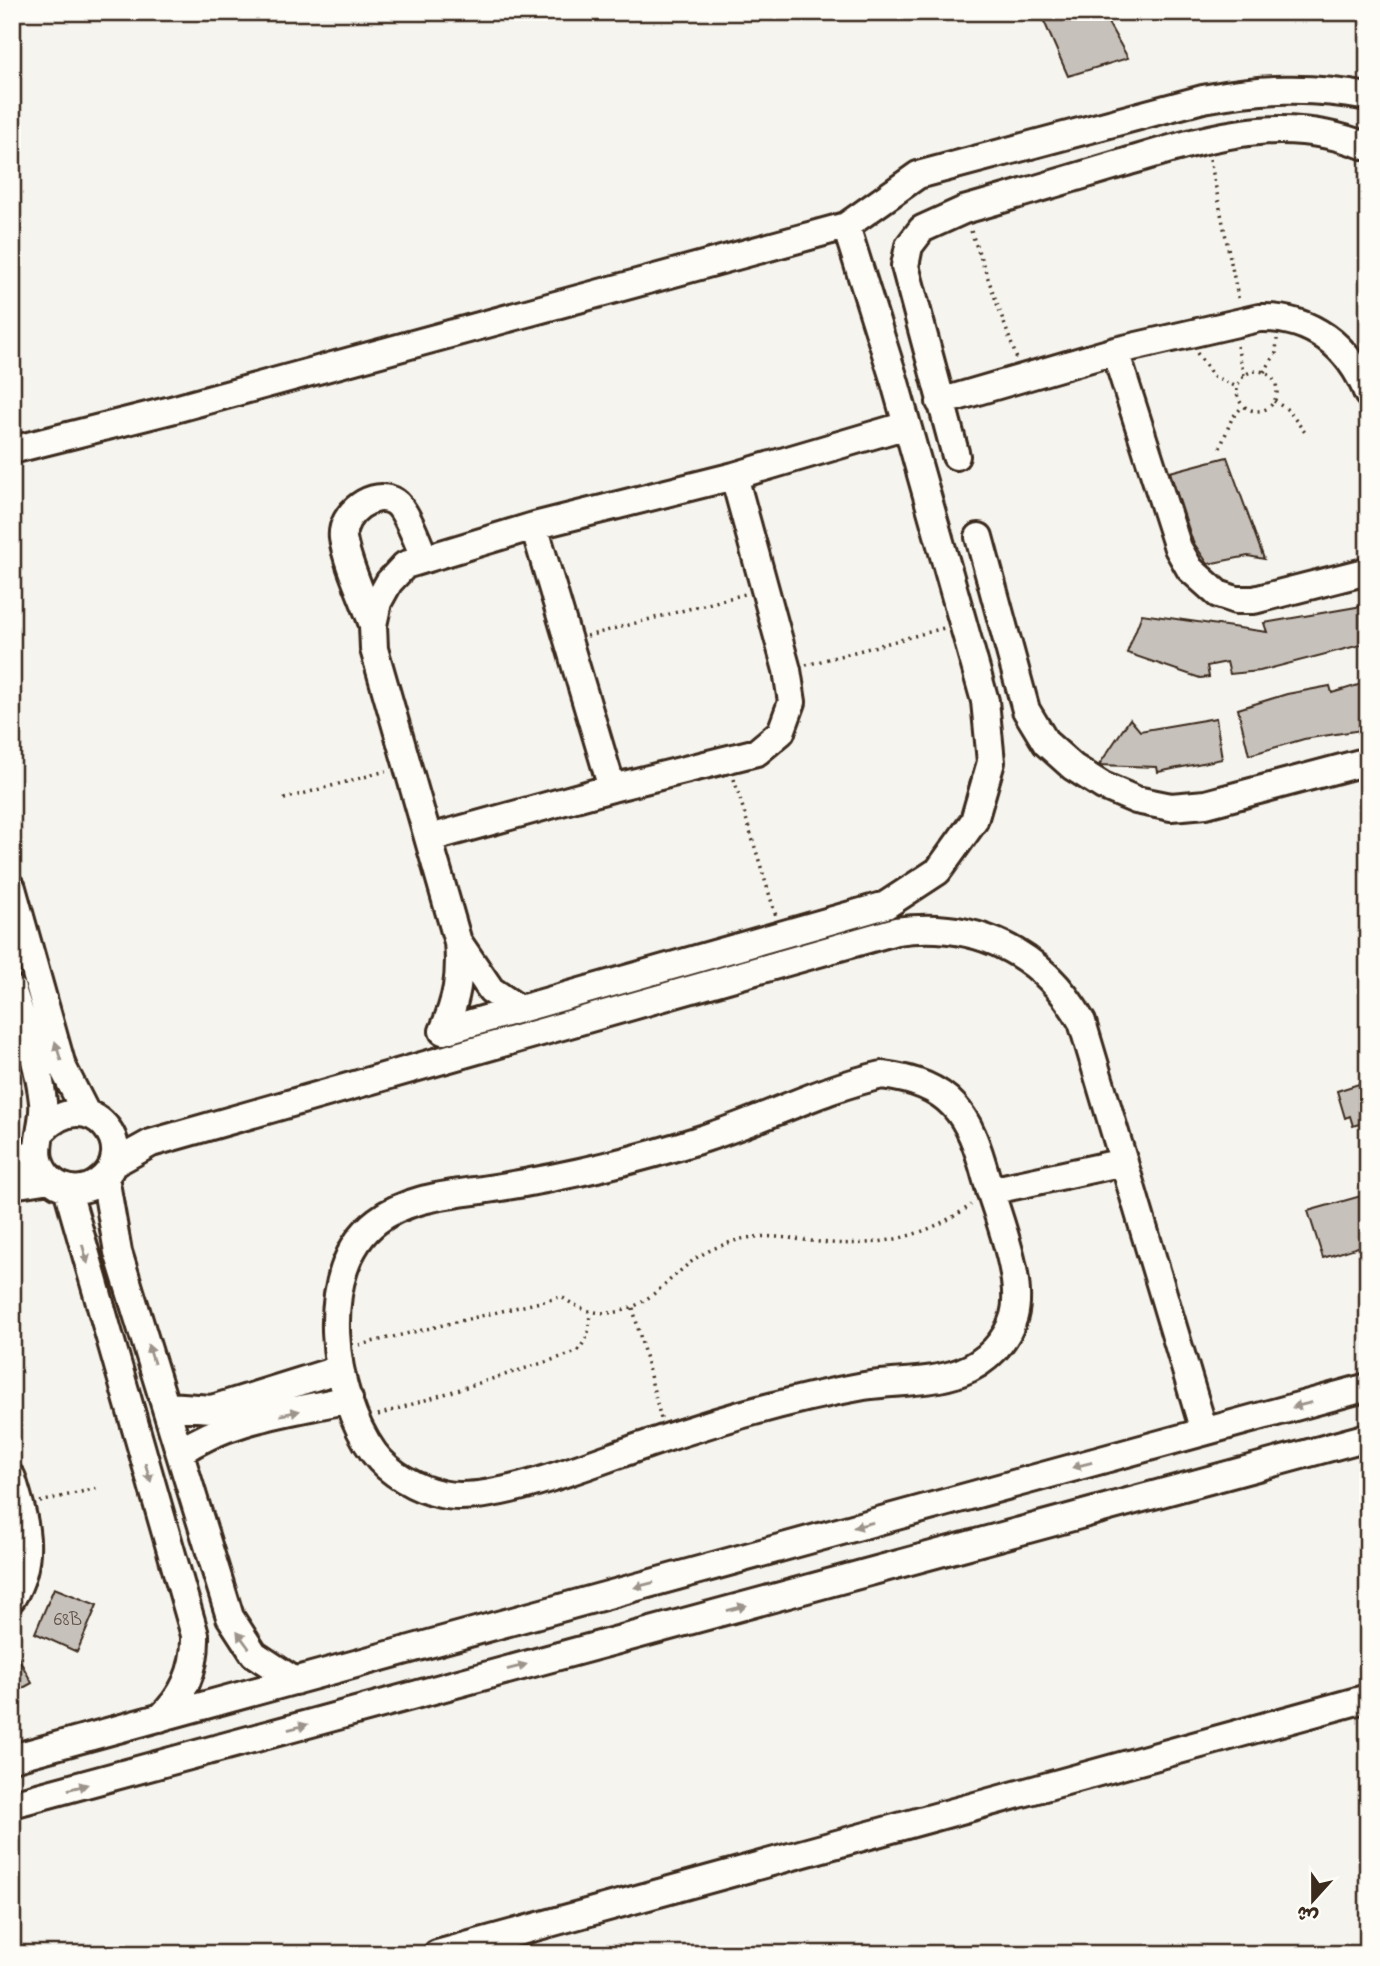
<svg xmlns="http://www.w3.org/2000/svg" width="1380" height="1966" viewBox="0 0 1380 1966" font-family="'Indie Flower','Playpen Sans Arabic',sans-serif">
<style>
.building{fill:#c7c1bb;stroke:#3b2a1e;stroke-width:2}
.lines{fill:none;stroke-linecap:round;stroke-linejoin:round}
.minor-casing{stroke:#3b2a1e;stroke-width:32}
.path{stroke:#3b2a1e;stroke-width:3.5;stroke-dasharray:2 5;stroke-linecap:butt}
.minor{stroke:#fdfcf7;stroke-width:26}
.oneway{fill:#9c938a}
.labels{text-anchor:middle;stroke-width:7;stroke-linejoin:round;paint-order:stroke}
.number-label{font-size:19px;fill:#5e5045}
</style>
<rect width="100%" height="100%" fill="#f5f4ee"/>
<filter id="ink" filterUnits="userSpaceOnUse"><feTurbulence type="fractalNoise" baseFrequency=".0143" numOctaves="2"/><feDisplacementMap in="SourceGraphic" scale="14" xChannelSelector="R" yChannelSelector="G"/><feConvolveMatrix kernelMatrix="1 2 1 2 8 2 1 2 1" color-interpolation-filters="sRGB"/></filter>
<g filter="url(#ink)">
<!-- building -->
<path class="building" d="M 1040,12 L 1102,12 L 1128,58 L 1068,76 Z
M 1227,457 L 1264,559 L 1248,556 L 1208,564 L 1193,542 L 1170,472 Z
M 1368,605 L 1368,643 L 1260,671 L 1230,674 L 1227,662 L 1207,666 L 1209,677 L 1200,678 L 1127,653 L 1142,614 L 1267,632 L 1264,623 Z
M 1368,682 L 1368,729 L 1304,739 L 1249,755 L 1238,709 L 1287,694 L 1330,686 L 1332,693 Z
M 1216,718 L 1222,759 L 1158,772 L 1157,767 L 1099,765 L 1130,719 L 1140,731 Z
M 1368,1081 L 1368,1121 L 1353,1126 L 1350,1116 L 1345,1118 L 1337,1091 Z
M 1368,1194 L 1368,1244 L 1323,1258 L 1308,1211 Z
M 54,1588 L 97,1605 L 77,1652 L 35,1633 Z
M 12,1646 L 32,1683 L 12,1694 Z"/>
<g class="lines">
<defs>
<path id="minor" d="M 1115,351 L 1178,548 L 1190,569 L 1218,594 L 1236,600 L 1254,600 L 1368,571
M 940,402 L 1115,351 L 1259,318 C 1311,316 1349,346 1368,394
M 12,450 L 171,410 L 846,226 L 918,175 L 1203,99 C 1259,88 1311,86 1368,97
M 956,456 L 905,266 L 909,246 L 922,229 L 964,210 C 1017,195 1070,179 1123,163 C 1208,138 1281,112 1368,147
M 534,526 L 612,788
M 979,537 L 1026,710 L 1046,743 L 1073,767 L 1103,786 L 1136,800 L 1171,807 L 1206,804 L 1368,761
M 373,625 C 364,599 347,564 343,538 C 340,514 374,488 395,502 C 406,509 419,546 425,559
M 430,838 L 612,788 L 757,752 L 781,732 L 792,702 L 787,670 L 734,476
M 12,888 L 62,1066 L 86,1113
M 459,943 L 491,990 L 519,1009
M 12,989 C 24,1026 39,1063 43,1102 C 45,1122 35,1143 39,1159 C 42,1173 53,1185 67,1188 C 77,1191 89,1189 97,1183 C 144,1151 90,1081 43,1130
M 443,1031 L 886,905 L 938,871 L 974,821 L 991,762 L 985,701 L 894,379 L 846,226
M 443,1031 C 457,1000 461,976 458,942 L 374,649 L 373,625 L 378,602 L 389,582 L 405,565 L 534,526 L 734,476 L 907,425
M 882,1075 C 951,1083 969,1114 986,1177 C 997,1215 1024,1279 1014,1316 C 1007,1341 986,1363 961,1372 C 932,1383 895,1381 864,1386 C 791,1399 718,1420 648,1444 C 596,1461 492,1506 441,1494 C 416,1489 389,1473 374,1453 C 332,1396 314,1269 377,1221 C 408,1197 450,1195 488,1189 C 561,1178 634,1161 705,1138 C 765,1119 821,1089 882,1075 Z
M 12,1163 L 37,1151
M 113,1164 L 151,1143 L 896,931 C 975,920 1042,951 1082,1022 L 1204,1431
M 105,1177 L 118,1252 L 230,1617 L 254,1654 L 295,1681
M 12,1185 L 50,1179
M 67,1188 L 195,1635 C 196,1669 184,1696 160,1718
M 990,1191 L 1124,1162
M 168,1406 L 212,1409 L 340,1369
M 180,1452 C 230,1418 292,1412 349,1399
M 12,1478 C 25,1520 36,1557 12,1598
M 12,1758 L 1368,1387
M 12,1804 L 1368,1437
M 437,1954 L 1368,1698"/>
</defs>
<!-- minor casing -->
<use href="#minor" class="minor-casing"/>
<!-- path -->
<path class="path" d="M 1210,159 L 1239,302
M 971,231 L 1017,359
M 1237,346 L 1244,375
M 1197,353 L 1213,376 L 1237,387
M1237 391a20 20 0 1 1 40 0a20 20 0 1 1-40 0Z
M 1264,372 L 1276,353 L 1277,339
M 1274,401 L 1288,410 L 1307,435
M 1220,448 L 1232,418 L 1243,406
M 587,636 L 745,594
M 806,665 L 944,628
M 734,779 L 776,916
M 284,799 L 386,771
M 633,1308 L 661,1419
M 359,1345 L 561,1297 C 570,1302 580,1309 590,1311 C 637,1322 662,1283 695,1259 C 706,1251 722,1245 734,1241 C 763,1232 791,1239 819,1242 C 876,1248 925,1238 971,1205
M 378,1415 L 577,1352 C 588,1338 591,1328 589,1311
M 40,1502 L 101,1487"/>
<!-- minor -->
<use href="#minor" class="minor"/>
</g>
<!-- one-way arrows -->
<defs><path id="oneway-solid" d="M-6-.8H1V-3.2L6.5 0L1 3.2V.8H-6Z" transform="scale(1.75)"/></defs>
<g class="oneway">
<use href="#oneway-solid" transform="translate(58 1051) rotate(-107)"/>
<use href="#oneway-solid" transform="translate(85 1254) rotate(74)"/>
<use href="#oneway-solid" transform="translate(151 1354) rotate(-108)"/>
<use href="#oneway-solid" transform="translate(1302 1405) rotate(165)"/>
<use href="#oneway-solid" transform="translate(290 1413) rotate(-13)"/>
<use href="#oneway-solid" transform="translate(1082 1465) rotate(165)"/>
<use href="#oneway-solid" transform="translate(148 1473) rotate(74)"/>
<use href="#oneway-solid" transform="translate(863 1525) rotate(165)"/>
<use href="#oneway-solid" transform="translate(644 1585) rotate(165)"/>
<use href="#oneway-solid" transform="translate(737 1608) rotate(-15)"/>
<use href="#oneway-solid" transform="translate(243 1640) rotate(-126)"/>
<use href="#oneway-solid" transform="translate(517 1667) rotate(-15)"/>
<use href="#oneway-solid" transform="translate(298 1727) rotate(-15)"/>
<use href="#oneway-solid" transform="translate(78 1787) rotate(-15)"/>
</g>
</g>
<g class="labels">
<!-- number labels -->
<g class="number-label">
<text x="68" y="1625">68B</text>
</g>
</g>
<!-- margin -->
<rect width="1380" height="1966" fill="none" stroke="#fdfcf7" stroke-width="42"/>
<rect x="21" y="21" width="1338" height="1924" fill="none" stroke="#3b2a1e" stroke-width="2.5" filter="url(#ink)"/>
<!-- north arrow -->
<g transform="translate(1313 1900) rotate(201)" stroke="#fdfcf7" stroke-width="5" paint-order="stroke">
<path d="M0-5L12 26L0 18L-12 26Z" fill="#3b2a1e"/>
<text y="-10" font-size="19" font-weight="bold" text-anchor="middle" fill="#3b2a1e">ش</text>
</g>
</svg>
